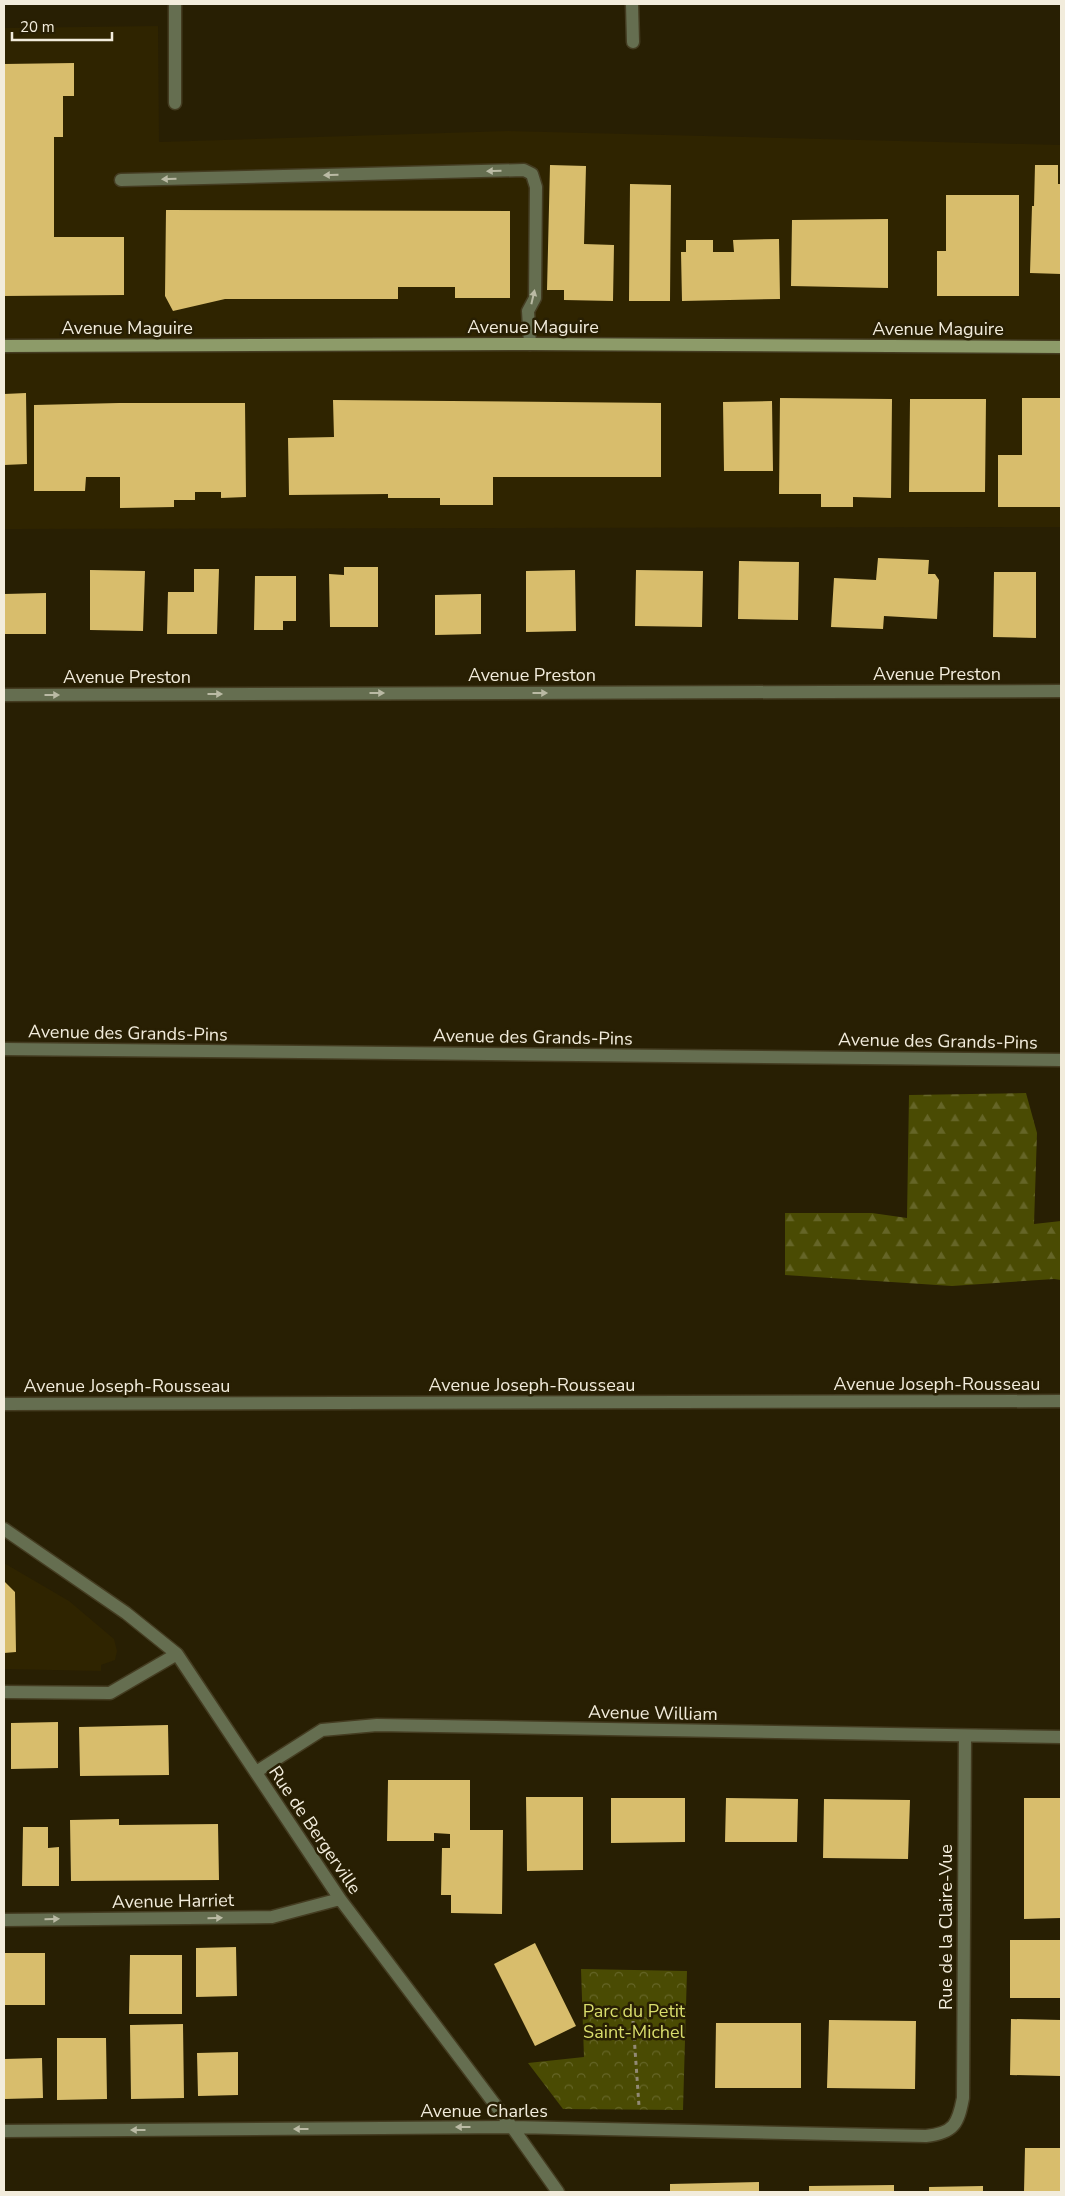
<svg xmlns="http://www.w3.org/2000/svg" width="1065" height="2196" viewBox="0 0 1065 2196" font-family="'Nunito Sans',sans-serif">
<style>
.built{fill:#2f2400}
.forest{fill:url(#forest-firs)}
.park{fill:url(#park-crowns)}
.building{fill:#d8bd6c}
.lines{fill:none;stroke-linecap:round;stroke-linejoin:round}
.lane-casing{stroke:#443c21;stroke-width:15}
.street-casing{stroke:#443c21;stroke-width:15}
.secondary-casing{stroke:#443c21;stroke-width:15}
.path{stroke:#928a75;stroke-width:3;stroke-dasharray:4 4;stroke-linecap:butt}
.lane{stroke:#656e50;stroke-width:12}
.street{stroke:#656e50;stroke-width:12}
.secondary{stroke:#8d9b69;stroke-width:12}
.oneway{fill:#babaa4}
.labels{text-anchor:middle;stroke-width:5;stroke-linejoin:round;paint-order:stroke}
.street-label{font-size:18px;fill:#f2ecdc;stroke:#281f03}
.park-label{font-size:18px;fill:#d9dd6c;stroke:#281f03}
</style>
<defs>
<pattern id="forest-firs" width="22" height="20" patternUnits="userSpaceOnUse" patternTransform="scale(1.25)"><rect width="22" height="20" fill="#4a4b03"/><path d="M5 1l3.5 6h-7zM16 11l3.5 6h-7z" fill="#656527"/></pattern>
<pattern id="park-crowns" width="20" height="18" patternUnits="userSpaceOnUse" patternTransform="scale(1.25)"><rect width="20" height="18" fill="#4a4b03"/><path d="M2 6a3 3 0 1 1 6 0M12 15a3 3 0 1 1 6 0" fill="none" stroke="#656527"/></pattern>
</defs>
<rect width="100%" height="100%" fill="#281f03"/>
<!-- built -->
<path class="built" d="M 158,26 L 159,142 L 508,131 L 1061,145 L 1061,527 L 4,529 L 4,28 Z
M 4,1563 L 69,1601 L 114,1639 L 117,1651 L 115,1660 L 101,1665 L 101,1671 L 4,1669 Z"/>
<!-- forest -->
<path class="forest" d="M 1026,1093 L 1037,1133 L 1034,1224 L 1061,1221 L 1061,1280 L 1054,1279 L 952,1286 L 785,1275 L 785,1213 L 872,1213 L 907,1218 L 909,1095 Z"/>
<!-- park -->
<path class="park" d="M 581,1969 L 687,1971 L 683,2110 L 563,2109 L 528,2063 L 584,2057 Z"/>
<!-- building -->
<path class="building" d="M 74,63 L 74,96 L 63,96 L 63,137 L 54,137 L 54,237 L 124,237 L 124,295 L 4,296 L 4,64 Z
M 550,165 L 586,166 L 584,244 L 614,245 L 613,301 L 564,300 L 564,290 L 547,290 Z
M 1035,165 L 1058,165 L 1058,184 L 1061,184 L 1061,274 L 1030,273 L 1032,206 L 1034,206 Z
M 630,184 L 671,185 L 670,301 L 629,301 Z
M 946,195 L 1019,195 L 1019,296 L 937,296 L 937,251 L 946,251 Z
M 166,210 L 510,211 L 510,298 L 455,298 L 455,287 L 398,287 L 398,299 L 225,299 L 173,311 L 165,296 Z
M 888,219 L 888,288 L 791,286 L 792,220 Z
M 779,239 L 780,299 L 682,301 L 681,252 L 686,252 L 686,240 L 713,240 L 713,252 L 734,252 L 733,240 Z
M 26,393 L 27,464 L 4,465 L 4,394 Z
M 780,398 L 892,399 L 891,498 L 853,497 L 853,507 L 821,507 L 821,494 L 779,494 Z
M 1022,398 L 1061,398 L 1061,507 L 998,507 L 998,455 L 1022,455 Z
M 910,399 L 986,399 L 985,492 L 909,492 Z
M 333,400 L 661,403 L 661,477 L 493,477 L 493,505 L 440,505 L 440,498 L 388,498 L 388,494 L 289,495 L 288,438 L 334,437 Z
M 772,401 L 773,471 L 724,471 L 723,402 Z
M 119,403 L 245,403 L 246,497 L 221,498 L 221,492 L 195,492 L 195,500 L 174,500 L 174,507 L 120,508 L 120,477 L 86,477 L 85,491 L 34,491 L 34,405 Z
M 878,558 L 929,560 L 928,574 L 935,574 L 939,580 L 937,619 L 884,616 L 883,629 L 831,627 L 834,578 L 876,580 Z
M 739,561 L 799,562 L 798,620 L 738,619 Z
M 344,567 L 378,567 L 378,627 L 330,627 L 329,574 L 344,575 Z
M 194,569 L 219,569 L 217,634 L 167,634 L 168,592 L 194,592 Z
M 90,570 L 145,571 L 143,631 L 90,630 Z
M 575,570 L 576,631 L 526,632 L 526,571 Z
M 636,570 L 703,571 L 702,627 L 635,626 Z
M 994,572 L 1036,572 L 1036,638 L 993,637 Z
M 255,576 L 296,576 L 296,621 L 283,621 L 283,630 L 254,630 Z
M 46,593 L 46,634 L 4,634 L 4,594 Z
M 481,594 L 481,634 L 435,635 L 435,595 Z
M 4,1581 L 15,1592 L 16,1652 L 4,1653 Z
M 58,1722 L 58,1768 L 11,1769 L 11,1723 Z
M 168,1725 L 169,1775 L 80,1776 L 79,1727 Z
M 388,1780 L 470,1780 L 470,1830 L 503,1830 L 502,1914 L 451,1913 L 451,1895 L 441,1895 L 442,1848 L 450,1848 L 450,1834 L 434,1833 L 434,1841 L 387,1841 Z
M 526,1797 L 583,1797 L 583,1870 L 527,1871 Z
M 611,1798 L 685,1798 L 685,1842 L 611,1843 Z
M 726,1798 L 798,1799 L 797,1842 L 725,1842 Z
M 1024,1798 L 1061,1798 L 1061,1918 L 1024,1919 Z
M 824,1799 L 910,1800 L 908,1859 L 823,1858 Z
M 119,1819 L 119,1825 L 218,1824 L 219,1880 L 71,1881 L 70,1820 Z
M 23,1827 L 48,1827 L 48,1848 L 59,1847 L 59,1886 L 22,1886 Z
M 1010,1940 L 1061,1940 L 1061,1998 L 1010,1998 Z
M 535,1943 L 576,2026 L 535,2046 L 494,1964 Z
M 236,1947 L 237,1996 L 196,1997 L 196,1948 Z
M 4,1953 L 45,1953 L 45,2005 L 4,2005 Z
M 130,1955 L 182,1955 L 182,2014 L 129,2014 Z
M 1011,2019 L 1061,2020 L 1061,2076 L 1010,2075 Z
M 829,2020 L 916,2021 L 915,2089 L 827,2088 Z
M 716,2023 L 801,2023 L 801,2088 L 715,2088 Z
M 183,2024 L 184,2098 L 131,2099 L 130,2025 Z
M 57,2038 L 106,2038 L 107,2099 L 57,2100 Z
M 238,2052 L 238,2095 L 198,2096 L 197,2053 Z
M 42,2058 L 43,2098 L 4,2099 L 4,2059 Z
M 1025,2148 L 1061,2148 L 1061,2192 L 1024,2192 Z
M 759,2182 L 759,2192 L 670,2192 L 670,2184 Z
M 894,2185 L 894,2192 L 809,2192 L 809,2186 Z
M 983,2186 L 983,2192 L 929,2192 L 929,2187 Z"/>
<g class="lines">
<defs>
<path id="lane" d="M 121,180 L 524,170 L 532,174 L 536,187 L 535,298 L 528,311 L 530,344"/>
<path id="street" d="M 175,4 L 175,103
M 632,4 L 633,42
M 4,695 L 1061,691
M 4,1049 L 1061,1060
M 4,1404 L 1061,1401
M 4,1529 L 126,1613 L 177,1654 L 340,1899 L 512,2127 L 558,2192
M 4,1692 L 110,1693 L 177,1654
M 256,1772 L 322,1730 L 377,1725 L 1061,1737
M 4,1920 L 272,1917 L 340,1899
M 4,2131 L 512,2127 L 926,2136 C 954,2133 958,2124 963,2098 L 965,1736"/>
<path id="secondary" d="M 4,346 L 530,344 L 1061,347"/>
</defs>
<!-- lane casing -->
<use href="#lane" class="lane-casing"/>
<!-- street casing -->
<use href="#street" class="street-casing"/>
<!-- secondary casing -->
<use href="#secondary" class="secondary-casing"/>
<!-- path -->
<path class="path" d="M 633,2021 L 639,2106"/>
<!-- lane -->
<use href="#lane" class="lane"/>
<!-- street -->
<use href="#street" class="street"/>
<!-- secondary -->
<use href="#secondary" class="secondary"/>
</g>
<!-- one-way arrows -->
<defs><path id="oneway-solid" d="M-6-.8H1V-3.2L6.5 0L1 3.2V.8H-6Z" transform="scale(1.25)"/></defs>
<g class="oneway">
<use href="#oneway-solid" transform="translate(494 171) rotate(179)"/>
<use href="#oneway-solid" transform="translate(331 175) rotate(179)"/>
<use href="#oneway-solid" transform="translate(169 179) rotate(178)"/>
<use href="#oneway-solid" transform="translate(533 297) rotate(-77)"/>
<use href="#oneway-solid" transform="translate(377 693)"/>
<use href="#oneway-solid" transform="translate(540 693)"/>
<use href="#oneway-solid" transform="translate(215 694)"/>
<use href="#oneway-solid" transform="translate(52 695)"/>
<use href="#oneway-solid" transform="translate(215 1918) rotate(-1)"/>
<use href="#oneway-solid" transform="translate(52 1919) rotate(-1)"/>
<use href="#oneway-solid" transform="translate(463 2127) rotate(180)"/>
<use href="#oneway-solid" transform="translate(301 2129) rotate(180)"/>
<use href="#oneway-solid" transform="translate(138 2130) rotate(180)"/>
</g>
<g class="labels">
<!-- street labels -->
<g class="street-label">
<text x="533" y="333">Avenue Maguire</text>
<text x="127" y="334">Avenue Maguire</text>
<text x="938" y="335">Avenue Maguire</text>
<text x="937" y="680">Avenue Preston</text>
<text x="532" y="681">Avenue Preston</text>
<text x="127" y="683">Avenue Preston</text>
<text transform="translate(128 1033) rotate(1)" y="6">Avenue des Grands-Pins</text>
<text transform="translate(533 1037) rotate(1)" y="6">Avenue des Grands-Pins</text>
<text transform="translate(938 1041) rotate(1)" y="6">Avenue des Grands-Pins</text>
<text x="937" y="1390">Avenue Joseph-Rousseau</text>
<text x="532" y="1391">Avenue Joseph-Rousseau</text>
<text x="127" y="1392">Avenue Joseph-Rousseau</text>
<text transform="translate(653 1713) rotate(1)" y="6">Avenue William</text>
<text transform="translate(315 1830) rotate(56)" y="6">Rue de Bergerville</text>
<text transform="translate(173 1901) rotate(-1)" y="6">Avenue Harriet</text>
<text transform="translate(946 1927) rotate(-90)" y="6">Rue de la Claire-Vue</text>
<text x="484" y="2117">Avenue Charles</text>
</g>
<!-- park labels -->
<g class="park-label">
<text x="634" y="2017">Parc du Petit<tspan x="634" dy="21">Saint-Michel</tspan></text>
</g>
</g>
<!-- border -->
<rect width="1065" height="2196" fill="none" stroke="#f2ecdc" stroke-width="10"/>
<!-- scale -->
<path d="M12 32v8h100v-8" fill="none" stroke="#f2ecdc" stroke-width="2.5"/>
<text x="20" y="32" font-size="15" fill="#f2ecdc" stroke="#281f03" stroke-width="4" paint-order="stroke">20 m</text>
</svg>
